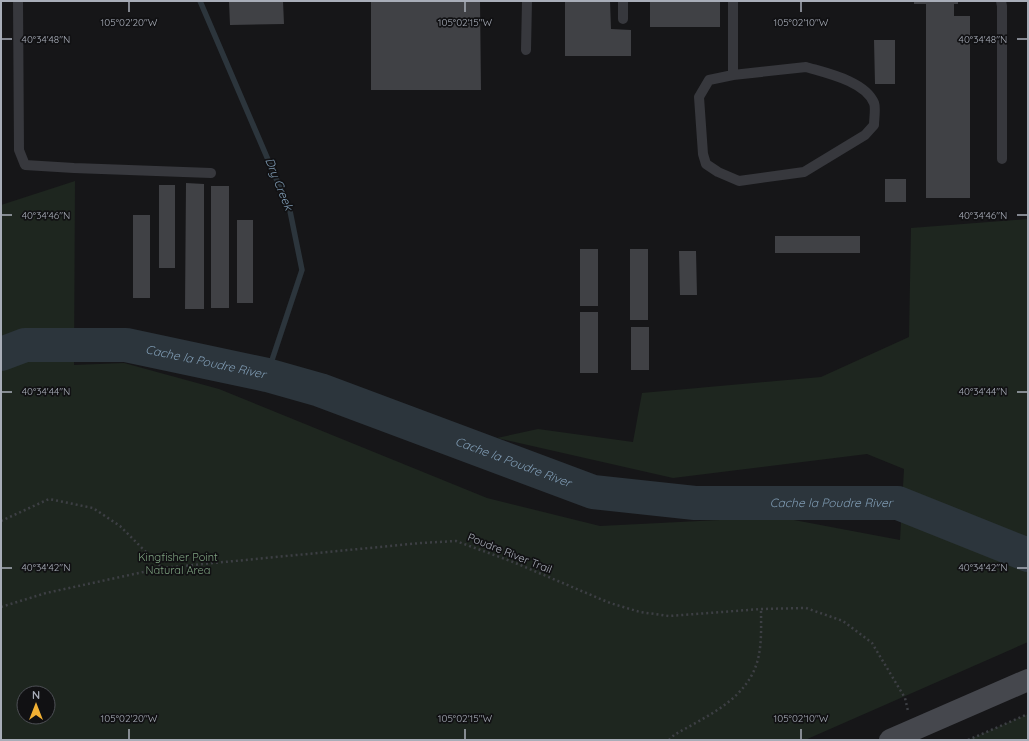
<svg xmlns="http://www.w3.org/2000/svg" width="1029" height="741" viewBox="0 0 1029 741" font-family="Quicksand,sans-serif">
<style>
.green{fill:#1e261f;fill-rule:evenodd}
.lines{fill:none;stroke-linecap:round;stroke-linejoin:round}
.stream{stroke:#2c353c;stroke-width:5.5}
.river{stroke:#2c353c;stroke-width:34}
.building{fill:#404145}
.path{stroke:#3d3f44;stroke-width:2.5;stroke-dasharray:2 3;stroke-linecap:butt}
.service{stroke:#37383d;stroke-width:10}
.secondary-bridge{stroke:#45474d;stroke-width:22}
.ticks{fill:none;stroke:#a8adb8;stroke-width:1.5}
.labels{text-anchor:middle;stroke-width:3.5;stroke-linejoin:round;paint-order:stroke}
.street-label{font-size:11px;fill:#a8adb8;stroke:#111113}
.park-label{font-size:11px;fill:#7fa381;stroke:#111113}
.water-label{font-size:12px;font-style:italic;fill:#7f9bb3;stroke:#111113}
.ticks-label{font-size:10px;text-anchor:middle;fill:#a8adb8;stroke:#111113;stroke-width:3.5;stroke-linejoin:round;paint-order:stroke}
</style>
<rect width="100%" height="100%" fill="#161618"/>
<!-- green -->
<path class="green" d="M 75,181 L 74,365 L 124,363 L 219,389 L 487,498 L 600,526 L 778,517 L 900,540 L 904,469 L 867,454 L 673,478 L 497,438 L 538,429 L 633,442 L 642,393 L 821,377 L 909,337 L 911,228 L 1028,219 L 1028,642 L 805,740 L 1,740 L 1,205 ZM 24,693 L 48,693 L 48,717 L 24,717 Z
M 1028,714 L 1028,740 L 968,740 Z"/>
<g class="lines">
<!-- stream -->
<path class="stream" d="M 200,1 L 290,211 L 302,270 L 267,375"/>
<!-- river -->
<path class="river" id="s1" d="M 1,354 L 25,345 L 126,345 L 267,375 L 320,390 L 593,492 L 695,503 L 898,503 L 1028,555"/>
</g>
<!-- building -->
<path class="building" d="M 229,1 L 283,1 L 284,24 L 230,25 Z
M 371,1 L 480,1 L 481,90 L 371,90 Z
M 565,1 L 610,1 L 611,29 L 631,30 L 631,56 L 565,56 Z
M 650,1 L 720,1 L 720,27 L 650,27 Z
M 914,1 L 958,1 L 958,4 L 954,4 L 954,16 L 970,16 L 970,198 L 926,198 L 926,4 L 914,4 Z
M 874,40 L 895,40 L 895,84 L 875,84 Z
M 885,179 L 906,179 L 906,202 L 885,202 Z
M 186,183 L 204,184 L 204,309 L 185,309 Z
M 159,185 L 175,185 L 175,268 L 159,268 Z
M 211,186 L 229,186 L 229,308 L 211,308 Z
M 133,215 L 150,215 L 150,298 L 133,298 Z
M 237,220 L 253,220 L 253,303 L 237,303 Z
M 775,236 L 860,236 L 860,253 L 775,253 Z
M 580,249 L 598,249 L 598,306 L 580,306 Z
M 630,249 L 648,249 L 648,320 L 630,320 Z
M 679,251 L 696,251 L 697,295 L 680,295 Z
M 580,312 L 598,312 L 598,373 L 580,373 Z
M 631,327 L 649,327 L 649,370 L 631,370 Z"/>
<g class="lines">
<!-- path -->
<path class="path" d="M 1,521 L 49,499 L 93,508 L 120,526 L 162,568
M 1,607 L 46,593 L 162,568 L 421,543 L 456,541 L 513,562 L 610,603 L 640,612 L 669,616 L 761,609 L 806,608 L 843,621 L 872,643 L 905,698 L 908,711
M 669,740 L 674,735 C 707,716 748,699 758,659 C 762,643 761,625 761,609
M 968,740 L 1028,714"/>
<!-- service -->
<path class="service" d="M 18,1 L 19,150 L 25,165 L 74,168 L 211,173
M 623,1 L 623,19
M 733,1 L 733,75
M 1001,1 L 1002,6 L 1002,159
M 526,50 L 527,1
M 806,67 C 826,73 865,81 874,103 C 876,108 874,119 874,125 L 865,135 L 804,172 L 739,181 L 718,172 L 706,164 L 703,154 L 699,97 L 709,80 L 733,75 Z"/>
<!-- secondary-bridge -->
<path class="secondary-bridge" d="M 890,740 L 1028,680"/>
</g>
<!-- ticks -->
<path class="ticks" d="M 129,2 L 129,12M 465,2 L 465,12M 801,2 L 801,12M 2,39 L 12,39M 1017,39 L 1027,39M 2,215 L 12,215M 1017,215 L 1027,215M 2,392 L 12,392M 1017,392 L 1027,392M 2,568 L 12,568M 1017,568 L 1027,568M 129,729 L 129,739M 465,729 L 465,739M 801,729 L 801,739"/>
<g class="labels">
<!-- street labels -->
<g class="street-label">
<text transform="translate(510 553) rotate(22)" y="4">Poudre River Trail</text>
</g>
<!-- park labels -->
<g class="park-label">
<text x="178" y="561">Kingfisher Point<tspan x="178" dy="13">Natural Area</tspan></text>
</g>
<!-- water labels -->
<g class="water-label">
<text transform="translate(279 184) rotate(68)" y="4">Dry Creek</text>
<text dy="4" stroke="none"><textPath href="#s1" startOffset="208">Cache la Poudre River</textPath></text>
<text dy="4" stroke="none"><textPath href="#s1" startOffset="532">Cache la Poudre River</textPath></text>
<text dy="4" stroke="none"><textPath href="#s1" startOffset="856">Cache la Poudre River</textPath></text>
</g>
</g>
<g class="ticks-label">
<text x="129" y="26">105°02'20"W</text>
<text x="465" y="26">105°02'15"W</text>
<text x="801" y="26">105°02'10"W</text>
<text x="46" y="43">40°34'48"N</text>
<text x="983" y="43">40°34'48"N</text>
<text x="46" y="219">40°34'46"N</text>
<text x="983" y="219">40°34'46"N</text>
<text x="46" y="395">40°34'44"N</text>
<text x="983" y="395">40°34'44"N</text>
<text x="46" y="571">40°34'42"N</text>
<text x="983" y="571">40°34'42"N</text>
<text x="129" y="722">105°02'20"W</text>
<text x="465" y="722">105°02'15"W</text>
<text x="801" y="722">105°02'10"W</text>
</g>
<!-- border -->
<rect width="1029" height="741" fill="none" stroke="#a8adb8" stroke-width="4"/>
<!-- north arrow -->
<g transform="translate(36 705)"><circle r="19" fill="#111113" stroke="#4d4f55"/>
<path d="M0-3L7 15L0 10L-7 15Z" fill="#f2b134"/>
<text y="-6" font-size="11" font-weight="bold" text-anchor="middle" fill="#a8adb8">N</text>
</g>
</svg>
